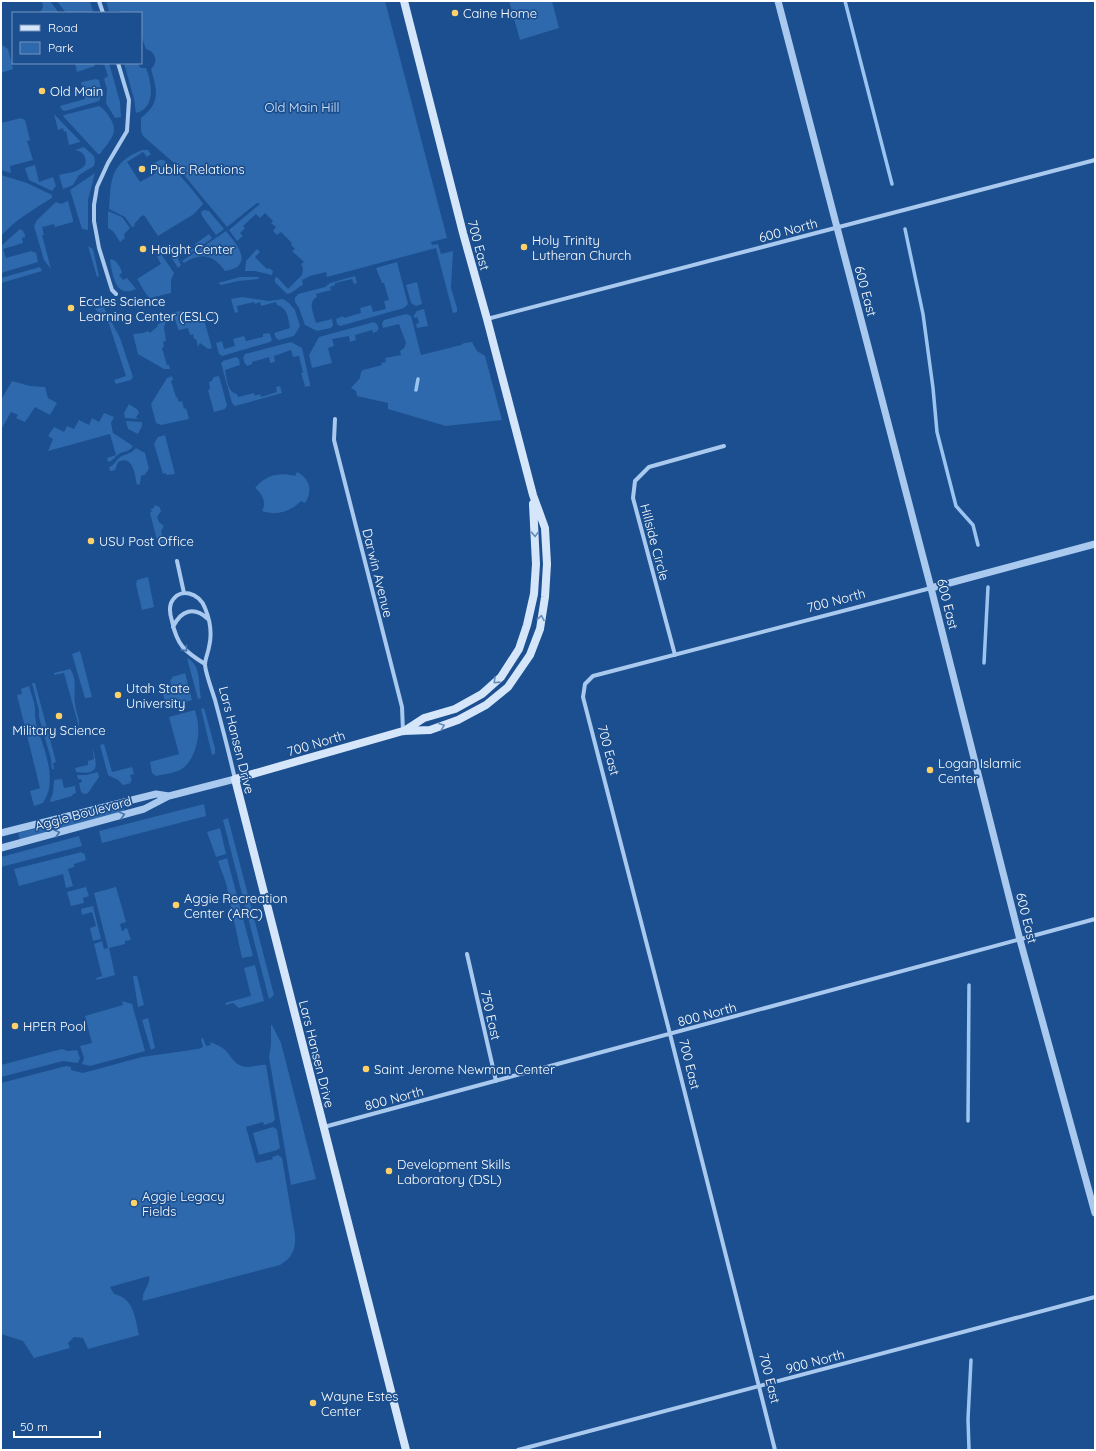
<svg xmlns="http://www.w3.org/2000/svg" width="1096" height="1451" viewBox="0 0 1096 1451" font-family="Quicksand,sans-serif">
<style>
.green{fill:#2e69ad}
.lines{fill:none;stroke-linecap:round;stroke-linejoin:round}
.stream{stroke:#9cc4f0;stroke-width:3.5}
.minor{stroke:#a9c9ee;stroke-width:4}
.tertiary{stroke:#a9c9ee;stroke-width:7}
.secondary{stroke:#d6e6fa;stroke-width:8}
.oneway{stroke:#668bba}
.oneway2{stroke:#4674ac}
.poi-dot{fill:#ffd166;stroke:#1b4f8f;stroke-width:1.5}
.labels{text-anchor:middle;stroke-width:3.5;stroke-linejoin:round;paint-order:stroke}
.poi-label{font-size:13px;fill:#fff;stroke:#1b4f8f;text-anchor:start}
.park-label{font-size:13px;fill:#cfe3fa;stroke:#1b4f8f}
.street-label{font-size:13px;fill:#fff;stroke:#1b4f8f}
</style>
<rect width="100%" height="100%" fill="#1b4f8f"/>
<!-- green -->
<path class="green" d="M 42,1 L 50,1 L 59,13 L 40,13 L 43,7 Z
M 57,1 L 90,1 L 93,12 L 66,13 Z
M 106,1 L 385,1 L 447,238 L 431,242 L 432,245 L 438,244 L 441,254 L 453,251 L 451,288 L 457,308 L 457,312 L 453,313 L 436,248 L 327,277 L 326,272 L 310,276 L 302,280 L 303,285 C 297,287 294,293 287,294 L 275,282 L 275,278 L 277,277 L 288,289 L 302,275 L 303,268 L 301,264 L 304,262 L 292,251 L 295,249 L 291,245 L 292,243 L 281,232 L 277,235 L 273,231 L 276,227 L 271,223 L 273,221 L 265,213 L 260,218 L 256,214 L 243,226 L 245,228 L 240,233 L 243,236 L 237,241 L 229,230 L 260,204 L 257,203 L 227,227 L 174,163 L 143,136 L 141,131 L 141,118 C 161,102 157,91 151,69 C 159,61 155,52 146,49 L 141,35 L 141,13 L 124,13 L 119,11 L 109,11 Z
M 509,1 L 552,1 L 559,28 L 520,40 Z
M 1,44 L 8,49 L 13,69 L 1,73 Z
M 75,63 L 94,63 L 95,66 L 77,72 Z
M 100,63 L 109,63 L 120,102 L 121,117 L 115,118 L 106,103 L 107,89 L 104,79 L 108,76 L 104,64 L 101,65 Z
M 124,63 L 137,63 L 141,68 L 146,68 C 152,83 156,108 136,113 L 134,99 Z
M 96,79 L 99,80 C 101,88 103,94 99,101 L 65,111 L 62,110 L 60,106 L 85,99 L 81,82 Z
M 99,106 C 104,109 107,113 110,118 C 120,133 109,141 100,154 L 98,154 L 63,116 L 64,115 Z
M 54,114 L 80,141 L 80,142 L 69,145 L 66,131 L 64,132 L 63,128 L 58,130 Z
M 21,118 L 25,120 L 30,140 L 27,141 L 33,160 L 10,166 L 11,173 L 1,170 L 1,123 Z
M 84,147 L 94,156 L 95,161 L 94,166 L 79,175 L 73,185 L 63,189 L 59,175 C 68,173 90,171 85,158 C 84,153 80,151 75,150 Z
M 142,150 L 148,150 L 151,154 L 147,157 L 143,152 L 127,162 L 140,182 L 156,173 L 151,165 C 155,163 159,159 163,160 C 169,161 200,198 203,204 L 194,214 L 158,236 L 144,215 L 140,217 L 139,219 L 134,224 L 135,226 L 132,227 L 125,217 L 109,209 C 111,179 110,163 142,150 Z
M 35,165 L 39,182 L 53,177 L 56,186 L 52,191 L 29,180 L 25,168 Z
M 95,173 L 88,200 L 88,230 L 82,229 L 70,190 Z
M 1,175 L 27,183 L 52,195 L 52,198 C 34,209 15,220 1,236 Z
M 68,201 L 73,220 L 73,222 L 55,227 L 54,224 L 42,227 L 44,235 L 42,235 L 51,269 L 44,260 L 34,226 L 37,220 L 56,202 L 61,204 Z
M 204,210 L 209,211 L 224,229 L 216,235 L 202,216 L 201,212 Z
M 108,211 L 122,217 L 130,228 L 124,234 L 125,238 L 120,242 L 113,231 L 108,228 Z
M 20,229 L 23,231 L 25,235 L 25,237 L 22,238 L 23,243 L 3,249 L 6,258 L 31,251 L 36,253 L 38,262 L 1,273 L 1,246 Z
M 226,231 C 232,239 250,257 237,267 C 234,269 229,270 225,271 C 213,254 201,252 184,263 L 182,261 Z
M 209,234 L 212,238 L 210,240 L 188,255 L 186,253 L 197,246 L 195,244 Z
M 88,246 L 93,249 L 99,276 L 97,277 Z
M 171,247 L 179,258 L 178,259 L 181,265 L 178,268 L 167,250 Z
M 257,249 L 260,252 L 255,257 L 267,269 L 269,268 L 273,271 L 272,275 L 255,271 L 245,271 L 246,261 Z
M 161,254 L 174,273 L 171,280 L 171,293 L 150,298 C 144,293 142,286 137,279 L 161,264 L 157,257 Z
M 111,259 C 116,260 121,267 122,273 L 119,275 L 123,280 L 127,278 L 136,289 C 115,299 113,275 110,261 Z
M 397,262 L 408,304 L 404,308 L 340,326 L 337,324 L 336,319 L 343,316 L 344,318 L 361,313 L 360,308 L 371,305 L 373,312 L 386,309 L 384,301 L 389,300 L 384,283 L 382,283 L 376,268 Z
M 40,267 L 42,271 L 1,283 L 1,278 Z
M 355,276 L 357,283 L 354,284 L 352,279 L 335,283 L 335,285 L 330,287 L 331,290 L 316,294 L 317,297 C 307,302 314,315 316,323 L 332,319 L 333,325 L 331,328 L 317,331 L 305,325 L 299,308 L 295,302 L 295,298 L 298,294 L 325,287 L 330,283 Z
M 240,277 L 259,277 L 258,279 L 238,281 L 221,285 L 218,283 Z
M 417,282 L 422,304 L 416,306 L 411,303 L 406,285 Z
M 242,297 L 269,301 L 283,299 L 289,303 L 295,310 L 300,326 L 294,336 L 279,340 L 276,338 L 274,333 L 290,328 C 288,318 288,308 277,305 L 276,302 L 261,306 L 260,302 L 255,304 L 254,302 L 237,306 L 238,312 L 235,313 L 231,299 Z
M 103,306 L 120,338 L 133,377 L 131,380 L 116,384 L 114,380 L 126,376 L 109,324 L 95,309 Z
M 424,309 L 428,326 L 417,328 L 416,324 L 419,323 L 417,317 L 414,318 L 414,315 L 417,311 Z
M 183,311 L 195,313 L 196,318 L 203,316 L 212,348 L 208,349 L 200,343 L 198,347 L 196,339 L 194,339 L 193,334 L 190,335 L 188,328 L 179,330 L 178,329 L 173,312 Z
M 164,314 L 166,321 L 164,327 L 166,341 L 163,342 L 164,347 L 162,348 L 167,365 L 169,365 L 170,369 L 164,369 L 138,354 L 133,334 L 143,333 L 148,331 L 150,333 L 158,326 L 158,324 L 161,323 L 160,317 Z
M 406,314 L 411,316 L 421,355 L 461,345 L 464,343 L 472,342 L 477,351 L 485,356 L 502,420 L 446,426 L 388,409 L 388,403 L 357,396 L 356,391 L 351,388 L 360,378 L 361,372 L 363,370 L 382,365 L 381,363 L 386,362 L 385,358 L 401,355 L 400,351 L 404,348 L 406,343 L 399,324 L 383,328 L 382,323 L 384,320 Z
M 374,322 L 377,324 L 379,329 L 377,330 L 378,331 L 373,333 L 372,330 L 355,335 L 356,340 L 350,342 L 349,336 L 332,339 L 334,346 L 328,348 L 332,363 L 312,368 L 309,355 L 319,337 Z
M 268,333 L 270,334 L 272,340 L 270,342 L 222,356 L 219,354 L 216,343 L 222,341 L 224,349 L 235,346 L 233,339 L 244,336 L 246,341 L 263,337 L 263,334 Z
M 291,342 L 302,348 L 310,384 L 310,386 L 304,387 L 305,386 L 301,373 L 303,373 L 299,356 L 293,357 L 291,350 L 274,356 L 275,362 L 270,363 L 269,357 L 252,362 L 252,364 L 247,366 L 246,364 L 245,364 L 243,358 L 245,354 Z
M 236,357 L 239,359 L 240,365 L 225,370 C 227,379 227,392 237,394 L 238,397 L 254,393 L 255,396 L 260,394 L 261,397 L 277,392 L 276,387 L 280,386 L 282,393 L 235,406 L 232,403 L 221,363 L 223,361 Z
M 172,376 L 173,380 L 171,381 L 176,397 L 177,397 L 179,402 L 182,401 L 184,409 L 186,408 L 189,419 L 161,425 L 156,423 L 151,404 L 167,378 Z
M 219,376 L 227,405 L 225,409 L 214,412 L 208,390 L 210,389 L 209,381 L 211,382 L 214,377 Z
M 12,381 L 30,386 L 45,387 L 48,398 L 57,403 L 50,415 L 35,407 L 25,422 L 16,418 L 18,415 L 11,412 L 1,430 L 1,400 Z
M 129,404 L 138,410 L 139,413 L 136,417 L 138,419 L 125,418 L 124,413 Z
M 104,413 L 114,417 L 111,423 L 113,433 L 133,446 C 129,452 124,451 119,454 C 114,457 113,461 108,462 L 107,458 L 116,455 L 110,434 L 48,451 L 53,439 L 48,436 L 54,427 L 64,432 L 67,426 L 74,429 L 79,420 L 89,425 L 92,418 L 99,422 Z
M 126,421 L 142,422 L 142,426 L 138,434 L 128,429 Z
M 165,435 L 175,474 L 166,475 L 166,473 L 163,474 L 154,444 L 158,437 Z
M 136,448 L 145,453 L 149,469 L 148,469 L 148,471 L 146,472 L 146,474 L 141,476 L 140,484 L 137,485 C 135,475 133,454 118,462 L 115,470 L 110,471 L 109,467 C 115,465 115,461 119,458 C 124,453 129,456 136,448 Z
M 297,472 C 310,478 313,492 305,503 L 301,501 C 290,512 276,516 262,511 C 267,503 262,493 255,488 C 266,475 279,472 295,476 Z
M 157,505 L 157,507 L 159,506 L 161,511 L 157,517 L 159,522 L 164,526 L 161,531 L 163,537 L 168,540 L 169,544 L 168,546 L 157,540 L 150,513 L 152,511 L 150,509 L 154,508 L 154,506 Z
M 148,577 L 154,607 L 142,610 L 136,584 L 137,580 Z
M 80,651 L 92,697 L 85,698 L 72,654 Z
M 187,658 C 202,665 198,685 201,698 L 198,699 Z
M 70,669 C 78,679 73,693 75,704 C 76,712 80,719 79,727 L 64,673 L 54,675 L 54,673 Z
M 185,673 L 192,700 L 166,707 L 163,694 L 173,691 L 170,680 L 172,679 L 172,677 Z
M 32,683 L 35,683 L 56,762 L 53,763 L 54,769 L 52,769 L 51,759 L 39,717 L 39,711 Z
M 29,686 C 31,693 34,701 35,708 C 35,713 35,718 36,723 C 42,744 53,767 49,789 C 48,794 45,799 43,803 L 34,806 L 30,791 L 40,788 L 17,695 L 22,694 L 21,689 Z
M 204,708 L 215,748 L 215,754 L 212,755 L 201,709 Z
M 195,710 C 196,715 198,720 198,725 C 200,739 194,760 183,768 C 177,773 164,774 156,776 L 152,773 L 150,762 L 179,754 L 169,717 Z
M 104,744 L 112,772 L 132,767 L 134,774 L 130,775 L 132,781 L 130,781 L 131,783 L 123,785 L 118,780 L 108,775 L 100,745 Z
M 92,747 C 97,764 101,776 76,772 L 75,768 L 88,765 L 88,761 L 94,759 Z
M 98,772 L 99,777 L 88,793 L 84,794 L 81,792 L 79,783 L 82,782 L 81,779 L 78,779 L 77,775 L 86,775 Z
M 62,779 L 64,788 L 75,786 L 76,793 L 73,794 L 72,796 L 51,802 L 50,800 L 53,793 L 54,780 Z
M 204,804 L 206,816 L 102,843 L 99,831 Z
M 123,806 L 125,813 L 20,840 L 18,833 Z
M 228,818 L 274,995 L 269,999 L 223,820 Z
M 220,828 L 226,854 L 216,857 L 207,832 Z
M 79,836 L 82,846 L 1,867 L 1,857 Z
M 82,852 L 82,854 L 84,853 L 86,860 L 74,864 L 74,867 L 68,869 L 73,886 L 66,888 L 63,874 L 19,886 L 14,869 Z
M 227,858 L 253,956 L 242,958 L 226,883 L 218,861 Z
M 86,887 L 89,896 L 83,898 L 84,903 L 71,906 L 67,892 Z
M 116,887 L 126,922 L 120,924 L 122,931 L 124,931 L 124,929 L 127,928 L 131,940 L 125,941 L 125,944 L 109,948 L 115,975 L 97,980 L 96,978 L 102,976 L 94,944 L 102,941 L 104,949 L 108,948 L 94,893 Z
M 93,906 L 101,939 L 93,941 L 90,928 L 96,926 L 92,912 L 82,915 L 81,909 Z
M 255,965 L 264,1001 L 239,1008 L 233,1003 L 226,1005 L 225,1003 L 251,996 L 244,968 Z
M 133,976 L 137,976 L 144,1005 L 138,1007 Z
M 122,1001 L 132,1004 L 145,1051 L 90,1066 L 82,1064 L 84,1058 L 80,1046 L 92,1043 L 85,1016 L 123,1005 Z
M 148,1018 L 155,1048 L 151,1050 L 142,1020 Z
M 271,1025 L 272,1025 L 281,1043 L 316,1179 L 291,1185 L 269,1057 L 271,1044 Z
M 203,1038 L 206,1046 L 211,1045 L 210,1042 C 215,1044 223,1047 226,1051 C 232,1057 233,1063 242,1066 C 250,1069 258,1064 266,1065 L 275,1119 L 273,1122 L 264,1125 L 263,1122 L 246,1127 L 256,1163 L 273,1159 L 272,1157 L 278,1155 L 282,1158 L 295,1235 C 296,1249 292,1258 280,1265 L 143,1301 C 141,1291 151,1285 149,1276 L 110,1287 L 114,1294 C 134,1298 135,1318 139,1335 L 88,1349 L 83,1338 L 74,1337 L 68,1343 L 70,1348 L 34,1358 L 23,1341 L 1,1334 L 1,1083 L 66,1066 L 71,1067 L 71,1070 L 83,1073 L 142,1057 L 198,1049 L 203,1047 L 201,1039 Z
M 62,1049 L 68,1051 L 77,1050 L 80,1058 L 78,1063 L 63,1061 L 1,1077 L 1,1065 Z
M 273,1127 L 275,1128 L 277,1130 L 280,1148 L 277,1150 L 259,1155 L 253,1133 Z"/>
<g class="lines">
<!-- stream -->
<path class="stream" d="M 845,1 L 892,184
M 905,229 L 923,314 L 933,388 L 937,432 L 956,506 L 973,525 L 978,545
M 416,390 L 418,379
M 984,663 L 988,587
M 968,1121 L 969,985
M 969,1450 L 968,1419 L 971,1360"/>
<!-- minor -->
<path class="minor" d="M 99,1 L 103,13
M 116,294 L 112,290 L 99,248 L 94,221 L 94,205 L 97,187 L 108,163 L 127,131 L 129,100 L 118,63
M 487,319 L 1095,160
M 335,419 L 334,440 L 402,707 L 403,731
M 177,561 L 184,593
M 173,627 C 181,610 194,606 208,619
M 675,655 L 633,498 L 635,481 L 649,467 L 724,446
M 205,664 C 184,651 177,645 172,621 C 170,615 169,609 171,603 C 179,586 200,593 205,608 C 210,620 212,635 209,647 C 208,653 205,659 205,665 C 206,675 212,690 215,700 C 222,726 229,753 235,779
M 467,954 L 496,1081
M 324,1127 L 1095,919
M 518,1450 L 1095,1297
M 775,1450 L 670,1034 L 583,697 L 585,684 L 593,676 L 931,588"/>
<!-- tertiary -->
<path class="tertiary" d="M 778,1 L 931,588 L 1020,940 L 1095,1213
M 931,588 L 1095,544
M 1,833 L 144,797 L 156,794 L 169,796
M 1,848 L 144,809 L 169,796 L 235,779"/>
<!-- secondary -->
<path class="secondary" d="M 404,1 L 463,233 L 487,319 L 533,495 L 545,528 L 547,564 L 545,597 L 540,629 L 530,655 L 508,687 L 486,705 L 458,720 L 430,730 L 403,731 L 235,779 L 406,1450
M 404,731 L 424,718 L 455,709 L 482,694 L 501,677 L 519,649 L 527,625 L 534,594 L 536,564 L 533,504"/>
</g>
<!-- one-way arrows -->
<defs><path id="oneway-chevron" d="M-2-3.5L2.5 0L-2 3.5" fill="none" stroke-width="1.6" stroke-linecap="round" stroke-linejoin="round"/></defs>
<g class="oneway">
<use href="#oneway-chevron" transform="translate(535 534) rotate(88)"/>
<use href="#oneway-chevron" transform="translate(541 618) rotate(-80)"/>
<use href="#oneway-chevron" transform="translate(496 681) rotate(136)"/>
<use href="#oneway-chevron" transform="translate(442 726) rotate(-20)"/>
</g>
<g class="oneway2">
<use href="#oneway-chevron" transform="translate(185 649) rotate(49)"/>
<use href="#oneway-chevron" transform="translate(122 815) rotate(-15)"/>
<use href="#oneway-chevron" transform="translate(57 833) rotate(-15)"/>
</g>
<!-- markers -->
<g class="poi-dot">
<circle cx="455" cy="13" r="4"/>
<circle cx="42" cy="91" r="4"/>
<circle cx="142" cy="169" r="4"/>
<circle cx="524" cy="247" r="4"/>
<circle cx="143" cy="249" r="4"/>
<circle cx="71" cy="308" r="4"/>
<circle cx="91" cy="541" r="4"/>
<circle cx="118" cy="695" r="4"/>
<circle cx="59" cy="716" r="4"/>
<circle cx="930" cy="770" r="4"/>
<circle cx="176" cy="905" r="4"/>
<circle cx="15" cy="1026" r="4"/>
<circle cx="366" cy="1069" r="4"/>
<circle cx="389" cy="1171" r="4"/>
<circle cx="134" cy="1203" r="4"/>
<circle cx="313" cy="1403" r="4"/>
</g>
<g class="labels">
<!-- poi labels -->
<g class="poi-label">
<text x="463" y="18">Caine Home</text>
<text x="50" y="96">Old Main</text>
<text x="150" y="174">Public Relations</text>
<text x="532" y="245">Holy Trinity<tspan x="532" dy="15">Lutheran Church</tspan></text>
<text x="151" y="254">Haight Center</text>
<text x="79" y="306">Eccles Science<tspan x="79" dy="15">Learning Center (ESLC)</tspan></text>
<text x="99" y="546">USU Post Office</text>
<text x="126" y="693">Utah State<tspan x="126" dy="15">University</tspan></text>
<text x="59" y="735" text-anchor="middle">Military Science</text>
<text x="938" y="768">Logan Islamic<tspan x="938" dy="15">Center</tspan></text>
<text x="184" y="903">Aggie Recreation<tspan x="184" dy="15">Center (ARC)</tspan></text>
<text x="23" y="1031">HPER Pool</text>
<text x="374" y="1074">Saint Jerome Newman Center</text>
<text x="397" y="1169">Development Skills<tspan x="397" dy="15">Laboratory (DSL)</tspan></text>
<text x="142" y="1201">Aggie Legacy<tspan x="142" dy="15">Fields</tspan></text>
<text x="321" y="1401">Wayne Estes<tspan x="321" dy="15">Center</tspan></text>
</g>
<!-- park labels -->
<g class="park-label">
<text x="302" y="112">Old Main Hill</text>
</g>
<!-- street labels -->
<g class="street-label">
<text transform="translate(788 230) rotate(-15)" y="5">600 North</text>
<text transform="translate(479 245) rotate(75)" y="5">700 East</text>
<text transform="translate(866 291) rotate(75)" y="5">600 East</text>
<text transform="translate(655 542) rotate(75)" y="5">Hillside Circle</text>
<text transform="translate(378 573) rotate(76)" y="5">Darwin Avenue</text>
<text transform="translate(836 600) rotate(-15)" y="5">700 North</text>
<text transform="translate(948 604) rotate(76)" y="5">600 East</text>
<text transform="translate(237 740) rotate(76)" y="5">Lars Hansen Drive</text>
<text transform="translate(316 743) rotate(-17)" y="5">700 North</text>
<text transform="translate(609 750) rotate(75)" y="5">700 East</text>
<text transform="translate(83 813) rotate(-15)" y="5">Aggie Boulevard</text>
<text transform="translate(1027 918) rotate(76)" y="5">600 East</text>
<text transform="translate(707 1014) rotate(-15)" y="5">800 North</text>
<text transform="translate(491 1015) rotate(77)" y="5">750 East</text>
<text transform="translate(317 1054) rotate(76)" y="5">Lars Hansen Drive</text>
<text transform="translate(690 1064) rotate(76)" y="5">700 East</text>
<text transform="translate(394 1098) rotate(-15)" y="5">800 North</text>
<text transform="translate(815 1361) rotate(-15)" y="5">900 North</text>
<text transform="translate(770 1378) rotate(76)" y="5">700 East</text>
</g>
</g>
<!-- border -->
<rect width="1096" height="1451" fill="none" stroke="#ffffff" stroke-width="4"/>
<!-- legend -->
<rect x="12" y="12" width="130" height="52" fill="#1b4f8f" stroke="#7695bc"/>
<rect x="20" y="25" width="20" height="6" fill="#d6e6fa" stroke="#7695bc"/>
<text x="48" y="32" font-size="12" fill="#ffffff">Road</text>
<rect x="20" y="42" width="20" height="12" fill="#2e69ad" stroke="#7695bc"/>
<text x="48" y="52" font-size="12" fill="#ffffff">Park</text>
<!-- scale -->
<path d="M14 1431v6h86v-6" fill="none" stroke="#ffffff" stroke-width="2"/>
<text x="20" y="1431" font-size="12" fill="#ffffff" stroke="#1b4f8f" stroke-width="3" paint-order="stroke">50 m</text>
</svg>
